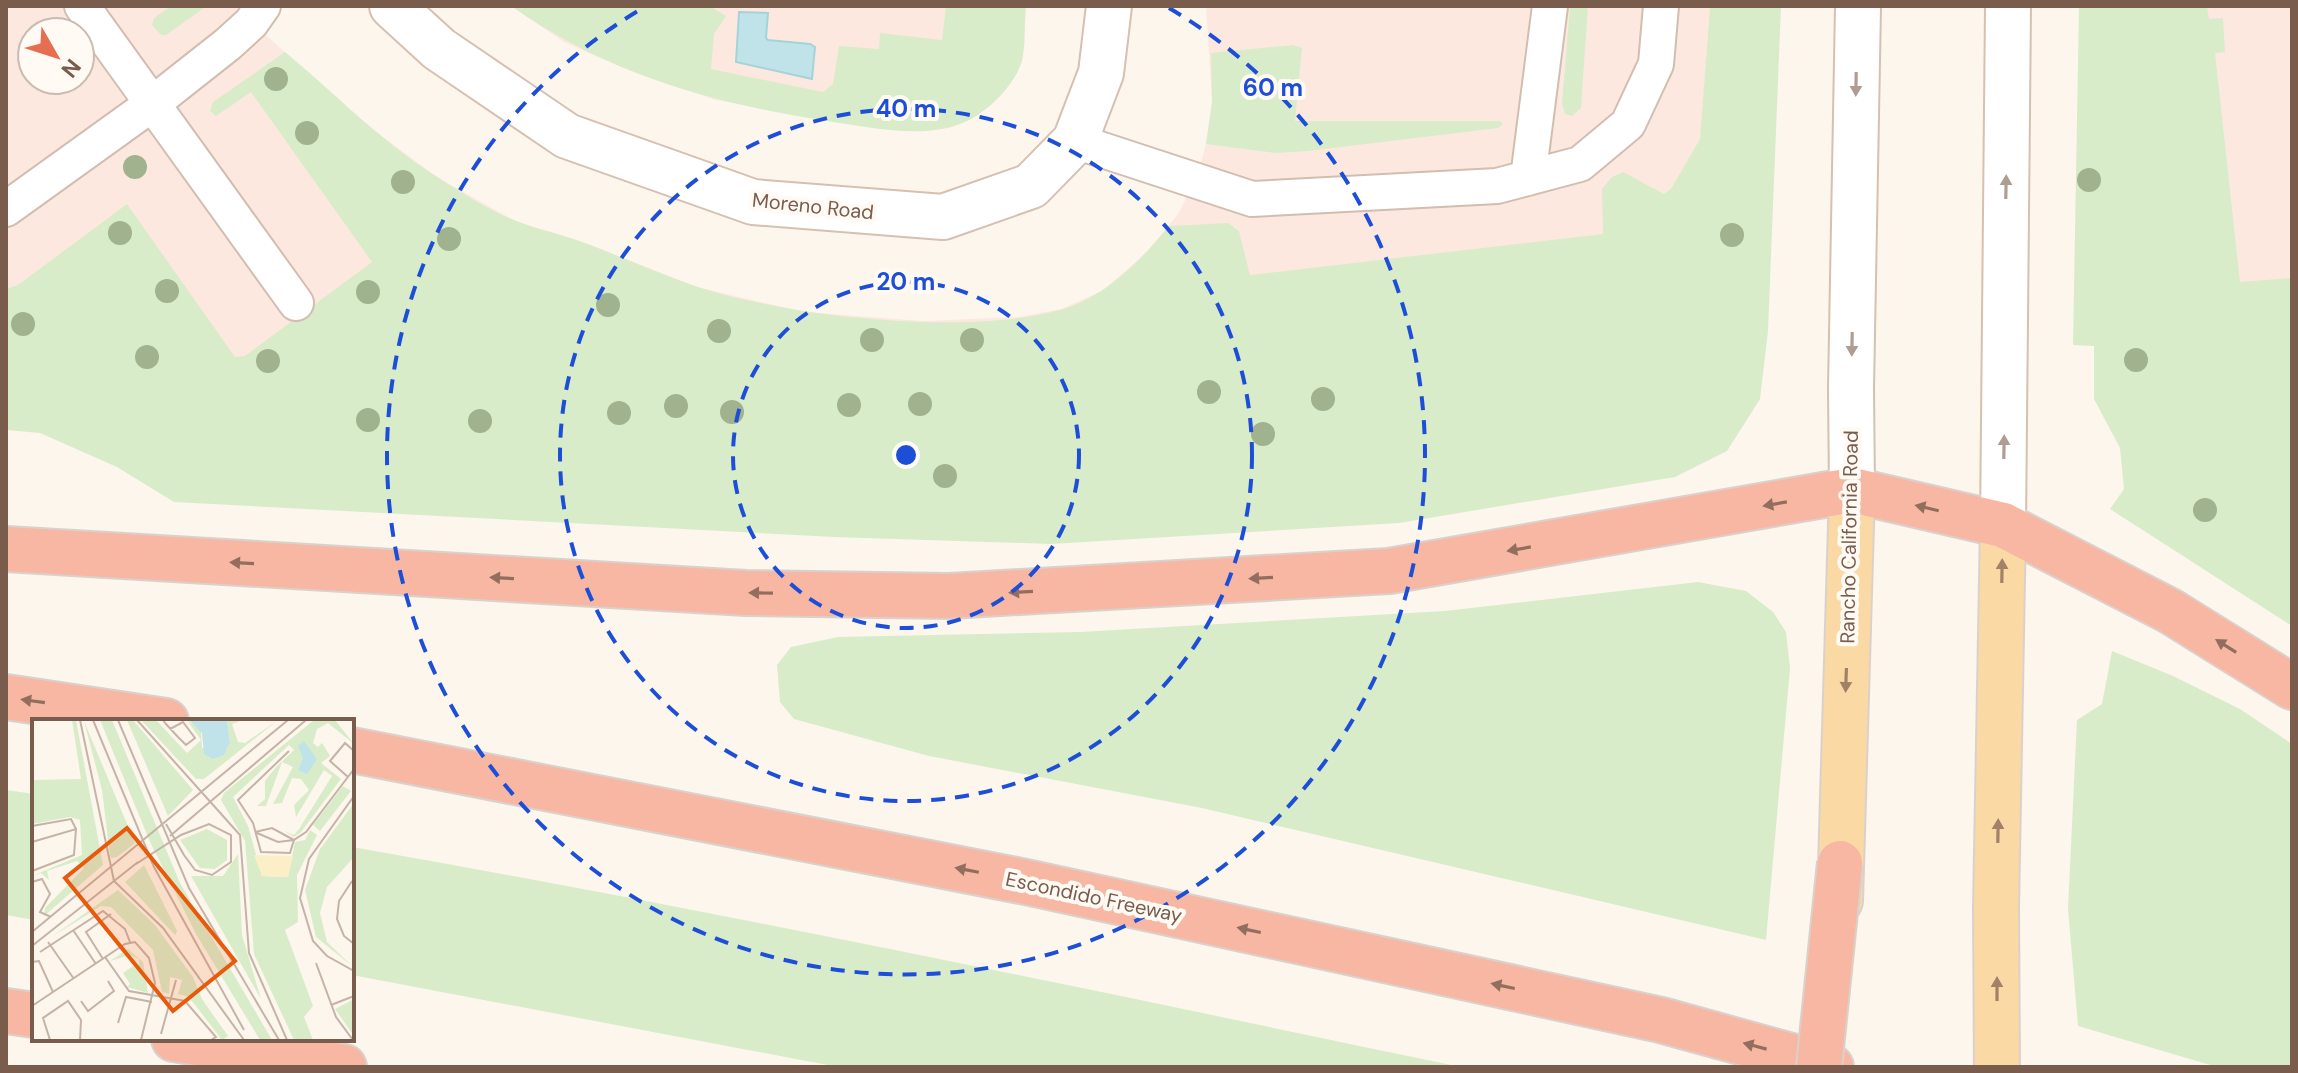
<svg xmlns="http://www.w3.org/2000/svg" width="2298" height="1073" viewBox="0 0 2298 1073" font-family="'DM Sans',sans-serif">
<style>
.commercial{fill:#fde8e0;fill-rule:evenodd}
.green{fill:#d8ecc9}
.water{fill:#bfe3e8;stroke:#a5d3da;stroke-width:2}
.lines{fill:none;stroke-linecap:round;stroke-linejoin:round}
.lane-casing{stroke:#d1beb0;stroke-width:38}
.secondary-casing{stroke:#d6c0b0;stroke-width:48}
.primary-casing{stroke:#dad1cd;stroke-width:48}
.highway-casing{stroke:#dad1cd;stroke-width:48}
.lane{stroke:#fff;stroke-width:34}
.secondary{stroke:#fff;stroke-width:44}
.primary{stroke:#fbd9a5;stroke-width:44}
.highway{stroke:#f7b7a3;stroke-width:44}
.highway-bridge-casing{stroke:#dad1cd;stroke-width:48;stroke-linecap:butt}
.highway-bridge{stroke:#f7b7a3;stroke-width:44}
.tree{fill:#a0b28e}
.oneway{fill:#af9d94}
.oneway2{fill:#936e5e}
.oneway3{fill:#a18267}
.ring{fill:none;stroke:#1d4ed8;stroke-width:4;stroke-dasharray:14 10}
.labels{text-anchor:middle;stroke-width:8;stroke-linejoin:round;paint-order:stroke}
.street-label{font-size:20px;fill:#7a5c4d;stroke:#fffaf3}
.inset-road{fill:none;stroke:#c5b3a7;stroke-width:2}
.view{fill:#e8590c;fill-opacity:0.15;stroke:#e8590c;stroke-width:4}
.inset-edge{fill:none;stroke:#7a5c4d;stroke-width:4}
.centre{fill:#1d4ed8;stroke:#fffaf3;stroke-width:4}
.ring-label{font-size:24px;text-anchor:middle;font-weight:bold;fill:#1d4ed8;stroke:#fffaf3;stroke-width:8;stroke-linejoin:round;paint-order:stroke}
</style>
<rect width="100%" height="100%" fill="#fdf6ec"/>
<!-- commercial -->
<path class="commercial" d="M 6,6 L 234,6 L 355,116 L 437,177 L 515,221 L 580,241 L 697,287 L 804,312 L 923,321 L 1019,317 L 1061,309 L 1102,291 L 1146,253 L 1178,214 L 1197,177 L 1206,144 L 1212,102 L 1206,6 L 1710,6 L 1696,201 L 1680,289 L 6,397 ZM 32,32 L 80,32 L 80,80 L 32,80 Z
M 511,6 L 1026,6 L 1022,61 L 1010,83 L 991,105 L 971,119 L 949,128 L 918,131 L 715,100 L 600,58 L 564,42 Z
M 2193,6 L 2292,6 L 2292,331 L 2222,280 Z"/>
<!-- green -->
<path class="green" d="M 171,6 L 207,6 L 166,35 L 161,35 L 152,25 L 154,18 Z
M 511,6 L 710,6 L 726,16 L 714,34 L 711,69 L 823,92 L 833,84 L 839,46 L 879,49 L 880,33 L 942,40 L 946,6 L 1026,6 C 1024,23 1026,44 1022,61 C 1015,84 991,108 971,119 C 932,140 881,129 839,123 C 717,104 614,78 511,6 Z
M 1570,6 L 1588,6 L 1581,108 L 1572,116 L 1565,114 L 1562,104 Z
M 1710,6 L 1781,6 L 1768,331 L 1760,399 L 1727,451 L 1675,477 L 1399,523 L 1051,544 L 834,537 L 174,502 L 117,467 L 40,433 L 6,430 L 6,289 L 18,285 L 127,204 L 235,357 L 245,356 L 372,262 L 251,92 L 216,116 L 210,111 L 213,102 L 285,52 C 336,94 382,143 439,178 C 463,194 492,212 519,222 C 539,230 561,234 582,242 C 620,256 657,273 695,286 C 787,317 967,336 1060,310 C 1106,297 1140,261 1169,226 L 1228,223 L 1239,231 L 1250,275 L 1603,234 L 1602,189 L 1612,177 L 1623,172 L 1664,194 L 1671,189 L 1700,139 Z
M 2079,6 L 2207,6 L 2209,19 L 2223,18 L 2225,52 L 2215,53 L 2240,282 L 2292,278 L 2292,626 L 2110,509 L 2124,489 L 2120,448 L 2094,399 L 2094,346 L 2073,345 Z
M 1293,45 L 1302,48 L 1295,121 L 1500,121 L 1503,124 L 1498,128 L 1308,151 L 1276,153 L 1206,144 L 1212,102 L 1211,53 Z
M 1698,582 L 1746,591 L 1773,612 L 1786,632 L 1790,668 L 1766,940 L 1202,808 L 929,756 L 794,719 L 780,702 L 777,665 L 791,647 L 838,637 L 1080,632 L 1445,611 Z
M 2112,651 L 2173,676 L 2240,709 L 2292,744 L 2292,1067 L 2217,1067 L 2078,1026 L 2068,909 L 2077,720 L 2102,704 Z
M 6,790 L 34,794 L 34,920 L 6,915 Z
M 352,847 C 723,912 1092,990 1461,1067 L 838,1067 L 352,975 Z"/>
<!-- water -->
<path class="water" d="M 739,12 L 768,13 L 766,38 L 768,40 L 810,44 L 815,47 L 812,79 L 736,62 Z"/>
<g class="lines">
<defs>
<path id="lane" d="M 82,6 L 296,303
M 1075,141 L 1252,199 L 1497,186 L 1580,164 L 1628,124 L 1656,64 L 1661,6
M 1528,178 L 1550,6
M 6,209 L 152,104 L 228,44 L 251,23 L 263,6"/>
<path id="secondary" d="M 392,6 L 439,49 L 567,136 L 753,202 L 943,217 L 1031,186 L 1075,141 L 1101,73 L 1109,6
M 1852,490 L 1851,389 L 1858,6
M 2003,525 L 2008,6"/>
<path id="primary" d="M 1840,901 L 1852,490
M 1997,1067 L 1996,909 L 2003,525"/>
<path id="highway" d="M 6,549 L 746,593 L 949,596 L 1389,571 L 1852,490 L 2003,525 L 2170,611 L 2292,687
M 6,697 L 166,721
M 352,750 L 1026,882 L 1661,1020 L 1831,1067
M 6,1011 L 34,1015
M 174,1039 L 344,1067"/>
</defs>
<!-- lane casing -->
<use href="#lane" class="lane-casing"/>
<!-- secondary casing -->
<use href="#secondary" class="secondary-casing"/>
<!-- primary casing -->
<use href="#primary" class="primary-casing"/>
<!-- highway casing -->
<use href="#highway" class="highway-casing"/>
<!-- lane -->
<use href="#lane" class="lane"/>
<!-- secondary -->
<use href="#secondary" class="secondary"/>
<!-- primary -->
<use href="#primary" class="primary"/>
<!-- highway -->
<use href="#highway" class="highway"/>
<defs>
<path id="highway-bridge" d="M 1819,1067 L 1840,863"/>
</defs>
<!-- highway-bridge casing -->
<use href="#highway-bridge" class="highway-bridge-casing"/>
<!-- highway-bridge -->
<use href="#highway-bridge" class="highway-bridge"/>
</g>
<!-- trees -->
<g class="tree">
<circle cx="276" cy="79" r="12"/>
<circle cx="307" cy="133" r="12"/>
<circle cx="135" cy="167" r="12"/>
<circle cx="2089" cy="180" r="12"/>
<circle cx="403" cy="182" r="12"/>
<circle cx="120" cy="233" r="12"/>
<circle cx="1732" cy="235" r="12"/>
<circle cx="449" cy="239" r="12"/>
<circle cx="167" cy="291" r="12"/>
<circle cx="368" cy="292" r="12"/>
<circle cx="608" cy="305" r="12"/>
<circle cx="23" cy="324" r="12"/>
<circle cx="719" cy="331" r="12"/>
<circle cx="872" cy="340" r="12"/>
<circle cx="972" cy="340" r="12"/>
<circle cx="147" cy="357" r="12"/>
<circle cx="2136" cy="360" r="12"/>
<circle cx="268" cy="361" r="12"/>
<circle cx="1209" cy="392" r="12"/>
<circle cx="1323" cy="399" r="12"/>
<circle cx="920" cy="404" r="12"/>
<circle cx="849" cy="405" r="12"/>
<circle cx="676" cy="406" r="12"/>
<circle cx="732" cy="412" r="12"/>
<circle cx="619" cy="413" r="12"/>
<circle cx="368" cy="420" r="12"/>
<circle cx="480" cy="421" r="12"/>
<circle cx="1263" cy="434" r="12"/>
<circle cx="945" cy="476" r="12"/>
<circle cx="2205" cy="510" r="12"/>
</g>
<!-- one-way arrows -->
<defs><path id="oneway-solid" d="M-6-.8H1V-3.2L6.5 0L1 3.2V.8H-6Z" transform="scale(2)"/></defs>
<g class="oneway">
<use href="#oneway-solid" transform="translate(1856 84) rotate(91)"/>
<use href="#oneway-solid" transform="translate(2006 187) rotate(-89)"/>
<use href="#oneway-solid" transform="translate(1852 344) rotate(91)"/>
<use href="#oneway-solid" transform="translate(2004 447) rotate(-89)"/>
</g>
<g class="oneway2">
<use href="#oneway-solid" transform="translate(1775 504) rotate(170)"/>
<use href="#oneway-solid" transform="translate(1927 508) rotate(-167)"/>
<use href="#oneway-solid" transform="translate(1519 549) rotate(170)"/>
<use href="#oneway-solid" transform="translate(242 563) rotate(-177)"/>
<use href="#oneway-solid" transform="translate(502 578) rotate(-177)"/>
<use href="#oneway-solid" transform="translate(1261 578) rotate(177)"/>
<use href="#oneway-solid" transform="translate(1021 592) rotate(177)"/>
<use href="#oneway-solid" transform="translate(761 593) rotate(-179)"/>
<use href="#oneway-solid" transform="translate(2226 646) rotate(-148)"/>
<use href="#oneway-solid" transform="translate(33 701) rotate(-172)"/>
<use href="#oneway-solid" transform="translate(967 870) rotate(-169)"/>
<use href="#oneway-solid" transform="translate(1249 930) rotate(-168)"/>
<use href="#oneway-solid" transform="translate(1503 986) rotate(-168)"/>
<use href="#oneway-solid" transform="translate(1755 1046) rotate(-165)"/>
</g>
<g class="oneway3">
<use href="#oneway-solid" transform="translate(2002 571) rotate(-89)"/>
<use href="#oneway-solid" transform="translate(1846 680) rotate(92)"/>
<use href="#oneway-solid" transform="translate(1998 831) rotate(-89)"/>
<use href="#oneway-solid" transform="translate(1997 989) rotate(-90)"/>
</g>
<!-- distance rings -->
<g class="ring">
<circle cx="906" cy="455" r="173"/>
<circle cx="906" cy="455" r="346"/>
<path d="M1169 8A519 519 0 1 1 643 8"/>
</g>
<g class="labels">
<!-- street labels -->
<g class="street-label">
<text transform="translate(813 206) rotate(6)" y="7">Moreno Road</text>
<text transform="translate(1849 537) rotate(-89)" y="7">Rancho California Road</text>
<text transform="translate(1094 897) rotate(12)" y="7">Escondido Freeway</text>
</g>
</g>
<!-- overview -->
<g transform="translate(32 719)">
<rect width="322" height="322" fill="#fdf6ec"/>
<path d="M 40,1 L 44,1 L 71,146 L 12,197 L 13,189 L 52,149 L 45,142 L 15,152 L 17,161 L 9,154 L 0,157 L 50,136 L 48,101 L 38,98 L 0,105 L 0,61 L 49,60 ZM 68,1 L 80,1 L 148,164 L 240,321 L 228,321 L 164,215 L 118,123 ZM 95,1 L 101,1 L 161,71 L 136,97 ZM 109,1 L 124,1 L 155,34 L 169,21 L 155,1 L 169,11 L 170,29 L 194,32 L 198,24 L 195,1 L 210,1 L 200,5 L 206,23 L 213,24 L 246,1 L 172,60 L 164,60 ZM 282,1 L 303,1 L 322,25 L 296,4 L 285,10 L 281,24 L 286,28 L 290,24 L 298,37 L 289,44 L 309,60 L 269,113 L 262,118 L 252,112 L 262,116 L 267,110 L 300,57 L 292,51 L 264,98 L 262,86 L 277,71 L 269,60 L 260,59 L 250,84 L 241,85 L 261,48 L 250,43 L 234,87 L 225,87 L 233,80 L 233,62 L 244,48 L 262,31 L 257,26 L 201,78 L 216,107 L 230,157 L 256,158 L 263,123 L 273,121 L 278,111 L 285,116 L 265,156 L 266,203 L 253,211 L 281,287 L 272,298 L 281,321 L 262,321 L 222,235 L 213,122 L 189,81 L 192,74 ZM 52,2 L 103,124 L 85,138 L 79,139 L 77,129 L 70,71 ZM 311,67 L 319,72 L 288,112 L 281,106 ZM 322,84 L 322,138 L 295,168 L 288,194 L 295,223 L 320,247 L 284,218 L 273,171 L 288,130 ZM 175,110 L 195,121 L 195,141 L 183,150 L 168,149 L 148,121 ZM 206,135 L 210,216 L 229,280 L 159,157 L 191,157 ZM 112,146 L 145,212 L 143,216 L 93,163 ZM 86,171 L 123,206 L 161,258 L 170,280 L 196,317 L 190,321 L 157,278 L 146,275 L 150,261 L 138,258 L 137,275 L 130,273 L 121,231 L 79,188 L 69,187 L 18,219 ZM 96,230 L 111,243 L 116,274 L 95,268 L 98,265 L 91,254 L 101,247 L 107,252 L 107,240 L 98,236 L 78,242 ZM 322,280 L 322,317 L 303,290 Z" fill="#d8ecc9"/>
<path d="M 222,136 L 261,137 L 256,158 L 230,157 Z" fill="#fcefc7"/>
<path d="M 157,1 L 195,1 L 198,24 L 192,36 L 181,40 L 172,35 L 170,14 ZM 272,22 L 285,40 L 275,55 L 266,51 L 271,39 L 266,27 Z" fill="#bfe3e8"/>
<path class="inset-road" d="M 48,1 L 82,162 L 131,209 L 212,321M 61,1 L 122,148 L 212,311M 86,1 L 157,169 L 247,321M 105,1 L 208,116 L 217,234 L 255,321M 131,1 L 134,5 L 146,18 L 154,26 L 163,19 L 151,3 L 138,10M 257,32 L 206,81 L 221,104 L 229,133 L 258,134 L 262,121 L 274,113 L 322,50M 316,58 L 298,42 L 313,24 L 322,32M 322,77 L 277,140 L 268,179 L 281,222 L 295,237 L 322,252M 0,107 L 39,100 L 44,110M 223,113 L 240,109 L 262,121M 225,114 L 246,123 L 262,121M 138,117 L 274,1M 0,123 L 44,110 L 42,136 L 0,152M 104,145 L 149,116 L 177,105 L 199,116 L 199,143 L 180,156 L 163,151 L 152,136 L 134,105M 320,162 L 307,182 L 305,200 L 312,217 L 322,225M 0,163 L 10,160 L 18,175 L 8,193 L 19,198M 41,211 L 64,245M 0,213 L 256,1M 16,223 L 42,260M 0,227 L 106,143M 8,233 L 71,192 L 93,210 L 98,223M 73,238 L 97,272 L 153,282 L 184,318 L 179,321M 71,240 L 54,213 L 79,195M 0,243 L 7,242 L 21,273M 284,244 L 304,298 L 321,321M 49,282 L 56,292 L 82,272 L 76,262M 299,286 L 322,277M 0,287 L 93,225 L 103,223 L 117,239 L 123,264 L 109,321M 86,304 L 94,278 L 120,283M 129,315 L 144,261M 18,321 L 11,299 L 36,282 L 49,301 L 48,321"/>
<path class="view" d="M 95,109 L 203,242 L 141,292 L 33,159 Z"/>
<rect width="322" height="322" class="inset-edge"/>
</g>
<circle cx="906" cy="455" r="12" class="centre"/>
<g class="ring-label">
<text x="1273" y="96">60 m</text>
<text x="906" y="117">40 m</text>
<text x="906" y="290">20 m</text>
</g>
<!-- border -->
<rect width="2298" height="1073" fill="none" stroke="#7a5c4d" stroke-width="16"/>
<!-- north arrow -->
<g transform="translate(56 56) rotate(129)"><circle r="38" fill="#fffaf3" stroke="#cabbb1" stroke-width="2"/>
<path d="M0-6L14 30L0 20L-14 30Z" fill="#e76f51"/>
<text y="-12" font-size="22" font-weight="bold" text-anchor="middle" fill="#7a5c4d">N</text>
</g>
</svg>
